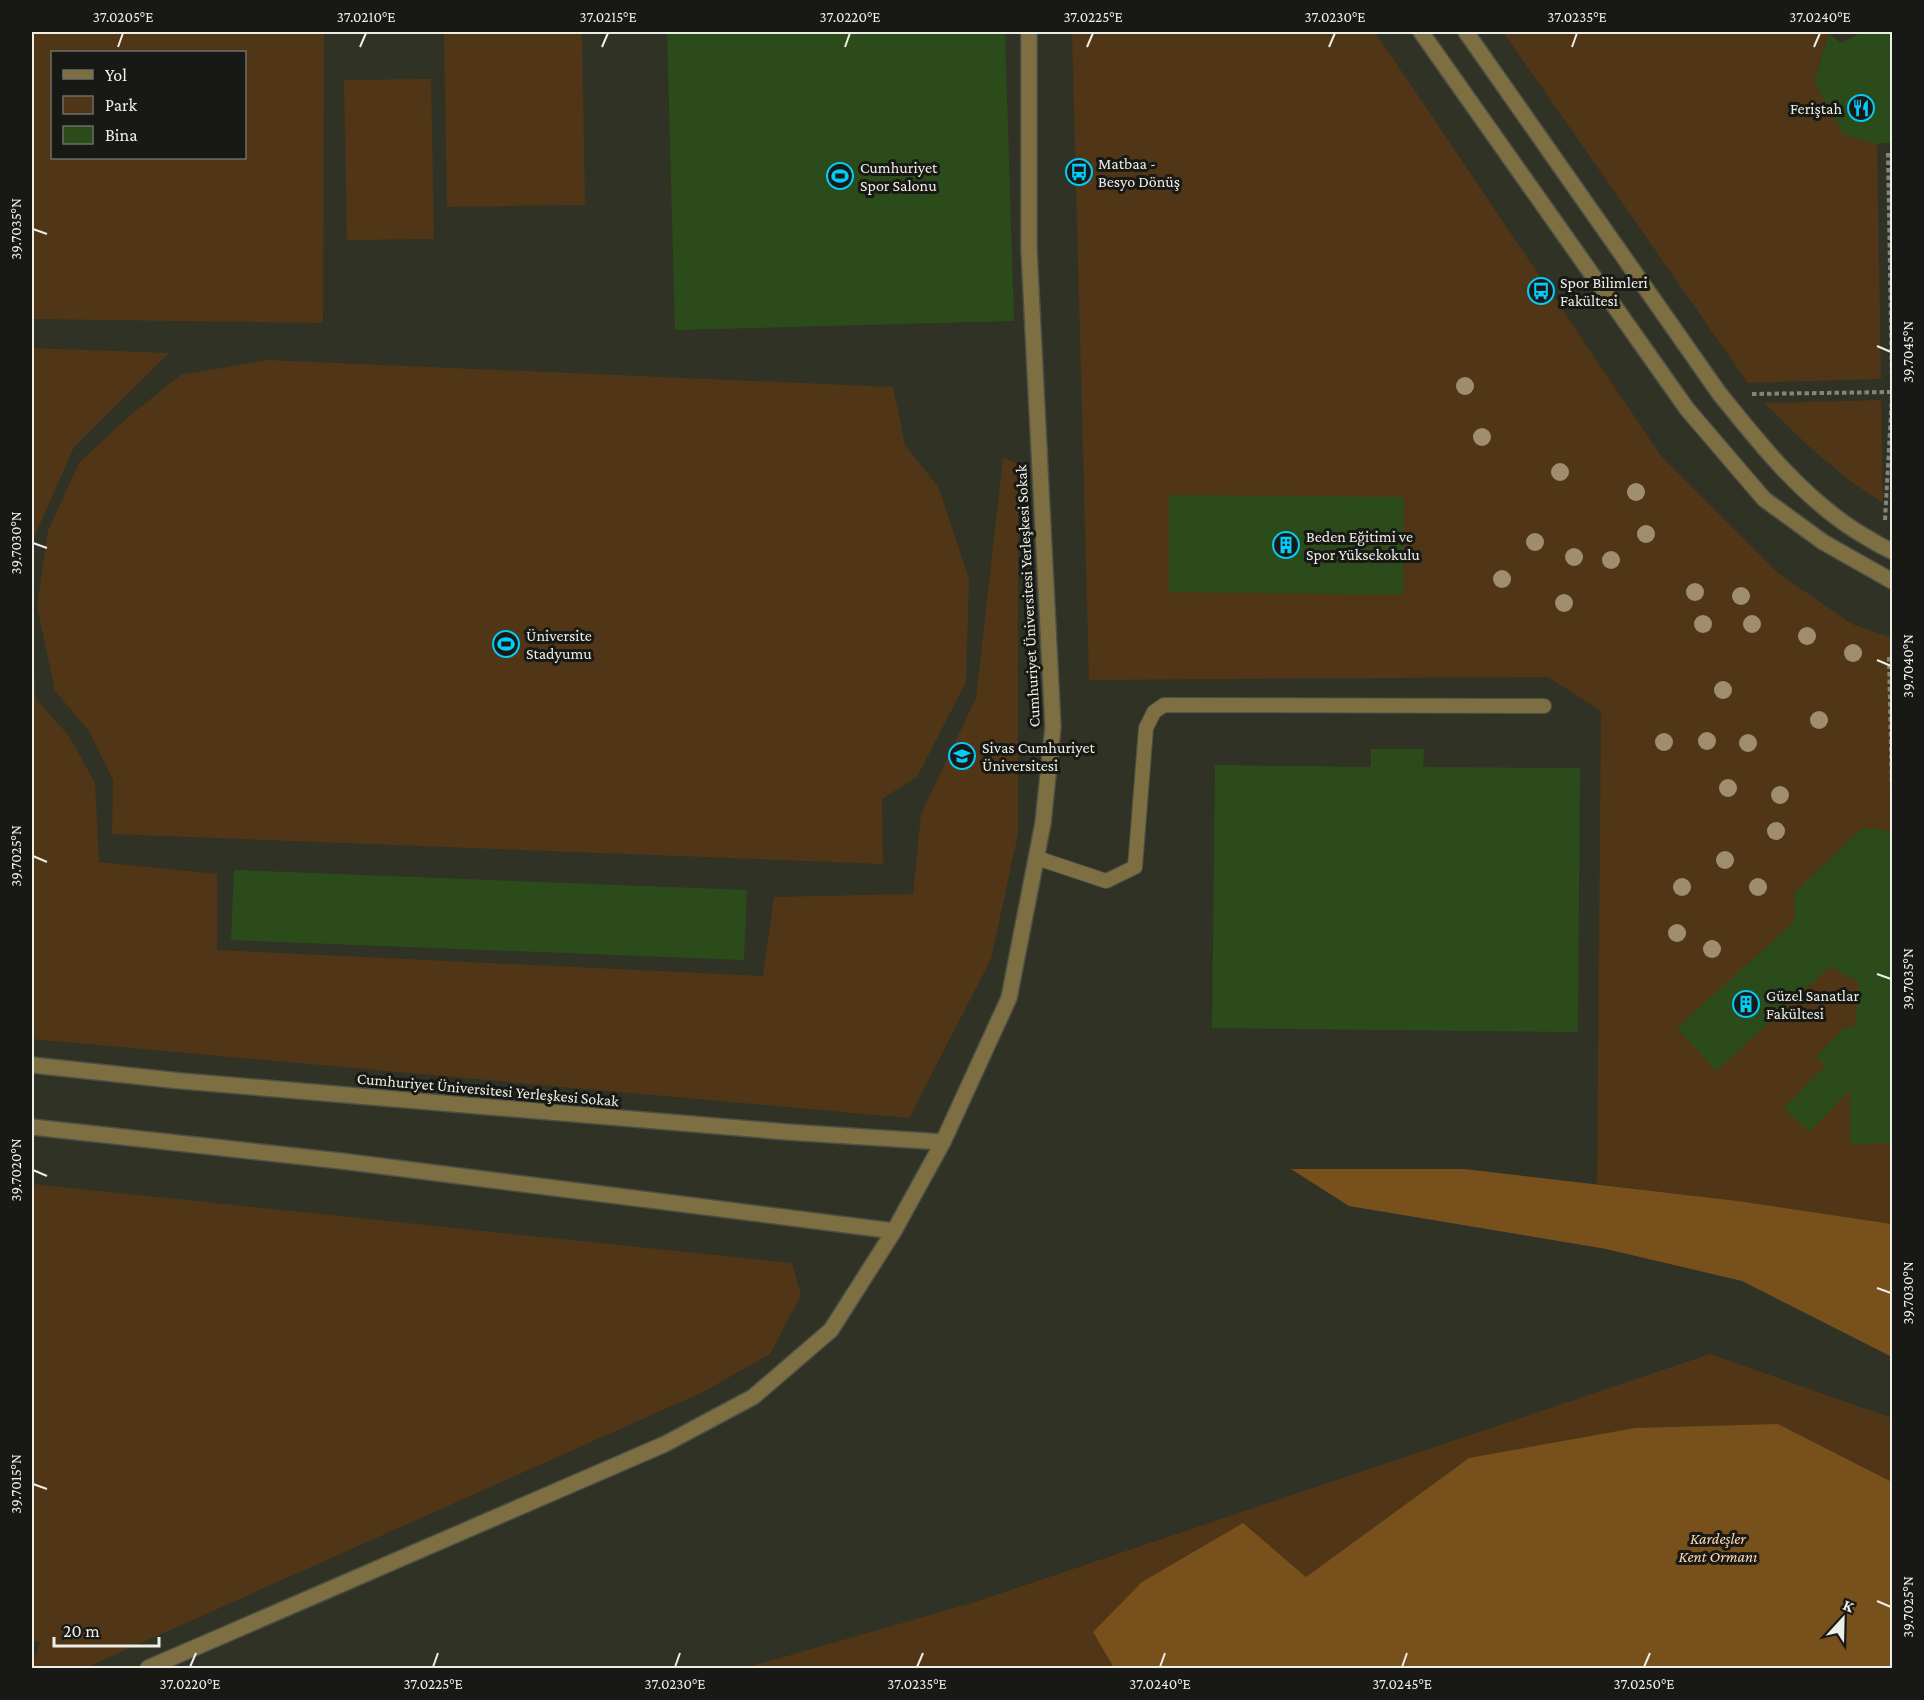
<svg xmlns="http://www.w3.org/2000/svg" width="1924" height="1700" viewBox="0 0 1924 1700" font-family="'Crimson Pro',serif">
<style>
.green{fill:#503616;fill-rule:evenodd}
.forest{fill:#77501c}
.building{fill:#2c4b1a}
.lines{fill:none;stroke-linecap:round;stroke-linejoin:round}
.lane-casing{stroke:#4e5045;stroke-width:16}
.street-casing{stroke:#4e5045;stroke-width:18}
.path{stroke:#83857a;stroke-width:4;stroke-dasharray:4.5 3;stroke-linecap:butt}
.lane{stroke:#7d6f42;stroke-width:14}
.street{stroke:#7d6f42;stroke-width:15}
.tree{fill:#a08d70}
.ticks{fill:none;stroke:#edeee6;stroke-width:2}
.labels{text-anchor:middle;stroke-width:6;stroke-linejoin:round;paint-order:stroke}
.poi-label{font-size:16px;fill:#edeee6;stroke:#181914;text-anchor:start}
.street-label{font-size:16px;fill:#edeee6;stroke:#181914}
.park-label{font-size:16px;font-style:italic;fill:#fcd7ad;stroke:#181914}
.neatline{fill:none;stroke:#edeee6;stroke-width:2}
.ticks-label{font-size:15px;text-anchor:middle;fill:#edeee6}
</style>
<rect width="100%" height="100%" fill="#303226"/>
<!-- green -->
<path class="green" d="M 32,32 L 324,32 L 323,323 L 32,319 ZM 244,52 L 244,158 L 52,158 L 52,52 Z
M 444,32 L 582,32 L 585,205 L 447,207 Z
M 1072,32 L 1375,32 L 1661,456 L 1778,573 L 1852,624 L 1892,638 L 1892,1224 L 1738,1201 L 1597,1184 L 1601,711 L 1548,677 L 1089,680 Z
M 1503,32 L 1829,32 L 1814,81 L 1877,144 L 1881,379 L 1748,383 Z
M 431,79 L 434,239 L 347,240 L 344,80 Z
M 32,348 L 169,353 L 74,447 L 32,542 Z
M 268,360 L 893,387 L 905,445 L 939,488 L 969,579 L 966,682 L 917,777 L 882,799 L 883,864 L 112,834 L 113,780 L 89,731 L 55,691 L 37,606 L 48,531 L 79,463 L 128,417 L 181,375 Z
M 1881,400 L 1883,503 C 1836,473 1803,442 1765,403 Z
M 1003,458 L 1018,464 L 1018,834 L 991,959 L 909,1118 L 32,1039 L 32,639 L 36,699 L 69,736 L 95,783 L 99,862 L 217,874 L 217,950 L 763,976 L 774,897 L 913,894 L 921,814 L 976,698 Z
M 32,1184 L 792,1263 L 801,1295 L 770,1354 L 703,1392 L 85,1668 L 32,1668 L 40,1642 L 32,1640 Z
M 1710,1354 L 1892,1418 L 1892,1482 L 1778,1424 L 1469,1458 L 1306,1577 L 1093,1632 L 1114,1668 L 745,1668 L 972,1603 Z"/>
<!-- forest -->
<path class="forest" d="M 1291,1169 L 1464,1169 L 1738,1201 L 1892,1224 L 1892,1357 L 1742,1281 L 1606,1249 L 1349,1206 Z
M 1778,1424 L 1892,1482 L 1892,1668 L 1114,1668 L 1093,1632 L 1142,1582 L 1243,1523 L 1306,1577 L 1469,1458 L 1635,1428 Z"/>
<!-- building -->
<path class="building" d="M 667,32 L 1005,32 L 1014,321 L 675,330 Z
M 1863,32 L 1892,32 L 1892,142 L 1877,144 L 1843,134 L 1814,81 L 1829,34 L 1841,43 Z
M 1169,495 L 1404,497 L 1403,595 L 1169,592 Z
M 1371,749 L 1424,749 L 1423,767 L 1580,768 L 1578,1032 L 1212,1028 L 1215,765 L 1371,767 Z
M 1862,828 L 1885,830 L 1892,836 L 1892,1143 L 1850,1144 L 1850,1090 L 1809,1132 L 1784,1108 L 1825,1066 L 1816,1057 L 1845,1027 L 1855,1028 L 1859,982 L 1830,967 L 1716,1071 L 1677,1028 L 1795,921 L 1794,893 Z
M 234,870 L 747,890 L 744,960 L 231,940 Z"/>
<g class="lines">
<defs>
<path id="lane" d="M 1037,858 L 1106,881 L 1135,867 L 1146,728 L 1154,712 L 1164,705 L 1544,706"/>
<path id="street" d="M 1421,32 L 1687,409 L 1764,499 L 1823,542 L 1892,581
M 1466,32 L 1719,393 C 1760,444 1801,496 1856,531 C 1868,538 1879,546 1892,551
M 32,1065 L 181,1081 L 787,1132 L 943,1142
M 32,1127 L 341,1161 L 894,1231
M 148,1668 L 665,1444 L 753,1397 L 831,1330 L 894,1231 L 943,1142 L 1009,998 L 1043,823 L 1053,727 L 1029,250 L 1029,32"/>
</defs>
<!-- lane casing -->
<use href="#lane" class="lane-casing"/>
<!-- street casing -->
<use href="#street" class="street-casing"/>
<!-- path -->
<path class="path" d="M 1888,153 L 1892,385
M 1752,394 L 1892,392
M 1885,520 L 1892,395
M 1889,657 L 1892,792"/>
<!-- lane -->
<use href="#lane" class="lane"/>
<!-- street -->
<use href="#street" class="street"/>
</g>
<!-- trees -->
<g class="tree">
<circle cx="1465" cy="386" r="9"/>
<circle cx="1482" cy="437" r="9"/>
<circle cx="1560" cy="472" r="9"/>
<circle cx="1636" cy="492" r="9"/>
<circle cx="1646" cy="534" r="9"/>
<circle cx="1535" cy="542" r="9"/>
<circle cx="1574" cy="557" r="9"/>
<circle cx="1611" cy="560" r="9"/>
<circle cx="1502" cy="579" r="9"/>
<circle cx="1695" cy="592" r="9"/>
<circle cx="1741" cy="596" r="9"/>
<circle cx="1564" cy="603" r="9"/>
<circle cx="1703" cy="624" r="9"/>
<circle cx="1752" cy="624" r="9"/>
<circle cx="1807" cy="636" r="9"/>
<circle cx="1853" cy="653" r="9"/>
<circle cx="1723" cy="690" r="9"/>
<circle cx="1819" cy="720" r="9"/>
<circle cx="1707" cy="741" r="9"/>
<circle cx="1664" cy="742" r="9"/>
<circle cx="1748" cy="743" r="9"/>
<circle cx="1728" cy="788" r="9"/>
<circle cx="1780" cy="795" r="9"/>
<circle cx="1776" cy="831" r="9"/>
<circle cx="1725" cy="860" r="9"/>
<circle cx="1682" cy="887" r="9"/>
<circle cx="1758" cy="887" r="9"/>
<circle cx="1677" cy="933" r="9"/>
<circle cx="1712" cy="949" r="9"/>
</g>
<!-- ticks -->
<path class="ticks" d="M 118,47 L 123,33M 360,47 L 366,33M 602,47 L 608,33M 845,47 L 850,33M 1087,47 L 1093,33M 1329,47 L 1335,33M 1572,47 L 1577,33M 1814,47 L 1820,33M 33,229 L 47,234M 1877,346 L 1891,352M 33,543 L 47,548M 1877,660 L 1891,666M 33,856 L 47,862M 1877,974 L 1891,979M 33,1170 L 47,1176M 1877,1288 L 1891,1293M 33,1484 L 47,1489M 1877,1601 L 1891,1607M 190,1667 L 196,1653M 433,1667 L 438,1653M 675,1667 L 680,1653M 917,1667 L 923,1653M 1160,1667 L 1165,1653M 1402,1667 L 1407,1653M 1644,1667 L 1650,1653"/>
<!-- icons -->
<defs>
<symbol id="restaurant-ring" viewBox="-11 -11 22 22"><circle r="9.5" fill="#181914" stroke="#05cbf9" stroke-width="1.5"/><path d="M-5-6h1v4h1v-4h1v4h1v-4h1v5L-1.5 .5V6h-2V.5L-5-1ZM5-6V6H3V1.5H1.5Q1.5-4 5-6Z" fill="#05cbf9"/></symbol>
<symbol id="bus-ring" viewBox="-11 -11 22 22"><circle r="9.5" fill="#181914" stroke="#05cbf9" stroke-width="1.5"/><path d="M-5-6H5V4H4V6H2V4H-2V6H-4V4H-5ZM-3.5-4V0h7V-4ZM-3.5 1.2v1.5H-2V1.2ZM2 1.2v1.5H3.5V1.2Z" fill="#05cbf9"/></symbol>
<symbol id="stadium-ring" viewBox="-11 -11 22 22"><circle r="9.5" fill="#181914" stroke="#05cbf9" stroke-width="1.5"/><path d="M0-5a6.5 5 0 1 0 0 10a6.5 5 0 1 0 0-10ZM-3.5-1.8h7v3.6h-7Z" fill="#05cbf9"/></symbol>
<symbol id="building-ring" viewBox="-11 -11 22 22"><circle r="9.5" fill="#181914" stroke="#05cbf9" stroke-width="1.5"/><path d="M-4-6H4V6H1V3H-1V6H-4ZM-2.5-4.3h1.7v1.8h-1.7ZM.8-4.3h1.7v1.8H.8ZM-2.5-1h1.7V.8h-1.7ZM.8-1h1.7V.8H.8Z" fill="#05cbf9"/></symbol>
<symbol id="university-ring" viewBox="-11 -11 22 22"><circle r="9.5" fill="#181914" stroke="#05cbf9" stroke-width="1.5"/><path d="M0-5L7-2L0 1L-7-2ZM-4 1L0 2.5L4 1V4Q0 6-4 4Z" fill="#05cbf9"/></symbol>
</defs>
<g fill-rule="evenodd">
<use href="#restaurant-ring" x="1846" y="93" width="30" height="30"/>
<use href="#bus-ring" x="1064" y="157" width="30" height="30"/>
<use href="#stadium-ring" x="825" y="161" width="30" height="30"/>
<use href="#bus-ring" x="1526" y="276" width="30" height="30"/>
<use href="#building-ring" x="1271" y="530" width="30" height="30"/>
<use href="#stadium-ring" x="491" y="629" width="30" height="30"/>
<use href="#university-ring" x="947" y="741" width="30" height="30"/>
<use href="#building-ring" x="1731" y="989" width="30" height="30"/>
</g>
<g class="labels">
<!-- poi labels -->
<g class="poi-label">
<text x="1842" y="114" text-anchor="end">Feriştah</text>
<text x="1098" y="169">Matbaa -<tspan x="1098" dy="18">Besyo Dönüş</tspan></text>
<text x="860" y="173">Cumhuriyet<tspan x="860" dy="18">Spor Salonu</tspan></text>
<text x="1560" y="288">Spor Bilimleri<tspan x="1560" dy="18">Fakültesi</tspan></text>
<text x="1306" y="542">Beden Eğitimi ve<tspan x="1306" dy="18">Spor Yüksekokulu</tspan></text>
<text x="526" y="641">Üniversite<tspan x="526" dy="18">Stadyumu</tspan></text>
<text x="982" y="753">Sivas Cumhuriyet<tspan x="982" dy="18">Üniversitesi</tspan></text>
<text x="1766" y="1001">Güzel Sanatlar<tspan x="1766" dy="18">Fakültesi</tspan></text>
</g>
<!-- street labels -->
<g class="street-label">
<text transform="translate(1027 596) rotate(-93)" y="6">Cumhuriyet Üniversitesi Yerleşkesi Sokak</text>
<text transform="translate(488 1089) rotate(5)" y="6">Cumhuriyet Üniversitesi Yerleşkesi Sokak</text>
</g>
<!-- park labels -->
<g class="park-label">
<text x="1718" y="1544">Kardeşler<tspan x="1718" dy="18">Kent Ormanı</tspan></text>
</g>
</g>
<!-- border -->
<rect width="1924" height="1700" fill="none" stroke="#181914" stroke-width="66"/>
<!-- legend -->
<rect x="51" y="51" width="195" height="108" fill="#181914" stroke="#6d6e68" stroke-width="1.5"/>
<rect x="63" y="70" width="30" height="9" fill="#7d6f42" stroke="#6d6e68" stroke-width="1.5"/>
<text x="105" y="81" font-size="18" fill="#edeee6">Yol</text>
<rect x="63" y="96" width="30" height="18" fill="#503616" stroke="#6d6e68" stroke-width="1.5"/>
<text x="105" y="111" font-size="18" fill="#edeee6">Park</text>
<rect x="63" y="126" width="30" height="18" fill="#2c4b1a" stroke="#6d6e68" stroke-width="1.5"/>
<text x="105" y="141" font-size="18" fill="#edeee6">Bina</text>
<!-- north arrow -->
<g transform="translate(1843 1619) rotate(22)" stroke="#181914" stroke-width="4.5" paint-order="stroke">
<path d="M0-4.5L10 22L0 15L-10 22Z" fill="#edeee6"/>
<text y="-9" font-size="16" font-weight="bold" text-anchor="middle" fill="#edeee6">K</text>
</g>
<!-- scale -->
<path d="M54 1637v9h105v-9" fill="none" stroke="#edeee6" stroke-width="3"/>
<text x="63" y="1637" font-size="18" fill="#edeee6" stroke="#181914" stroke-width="4.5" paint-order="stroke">20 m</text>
<rect x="33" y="33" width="1858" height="1634" class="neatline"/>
<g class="ticks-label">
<text x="123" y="22">37.0205°E</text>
<text x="366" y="22">37.0210°E</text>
<text x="608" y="22">37.0215°E</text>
<text x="850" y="22">37.0220°E</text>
<text x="1093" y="22">37.0225°E</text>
<text x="1335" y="22">37.0230°E</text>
<text x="1577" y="22">37.0235°E</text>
<text x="1820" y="22">37.0240°E</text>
<text transform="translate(16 229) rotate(-90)" y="5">39.7035°N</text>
<text transform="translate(1908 352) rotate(-90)" y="5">39.7045°N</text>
<text transform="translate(16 543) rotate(-90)" y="5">39.7030°N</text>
<text transform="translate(1908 666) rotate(-90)" y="5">39.7040°N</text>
<text transform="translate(16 856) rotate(-90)" y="5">39.7025°N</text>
<text transform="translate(1908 979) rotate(-90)" y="5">39.7035°N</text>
<text transform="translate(16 1170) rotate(-90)" y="5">39.7020°N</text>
<text transform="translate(1908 1293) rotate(-90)" y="5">39.7030°N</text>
<text transform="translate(16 1484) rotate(-90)" y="5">39.7015°N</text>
<text transform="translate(1908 1607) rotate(-90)" y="5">39.7025°N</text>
<text x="190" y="1689">37.0220°E</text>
<text x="433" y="1689">37.0225°E</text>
<text x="675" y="1689">37.0230°E</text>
<text x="917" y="1689">37.0235°E</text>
<text x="1160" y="1689">37.0240°E</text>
<text x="1402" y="1689">37.0245°E</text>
<text x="1644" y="1689">37.0250°E</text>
</g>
</svg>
